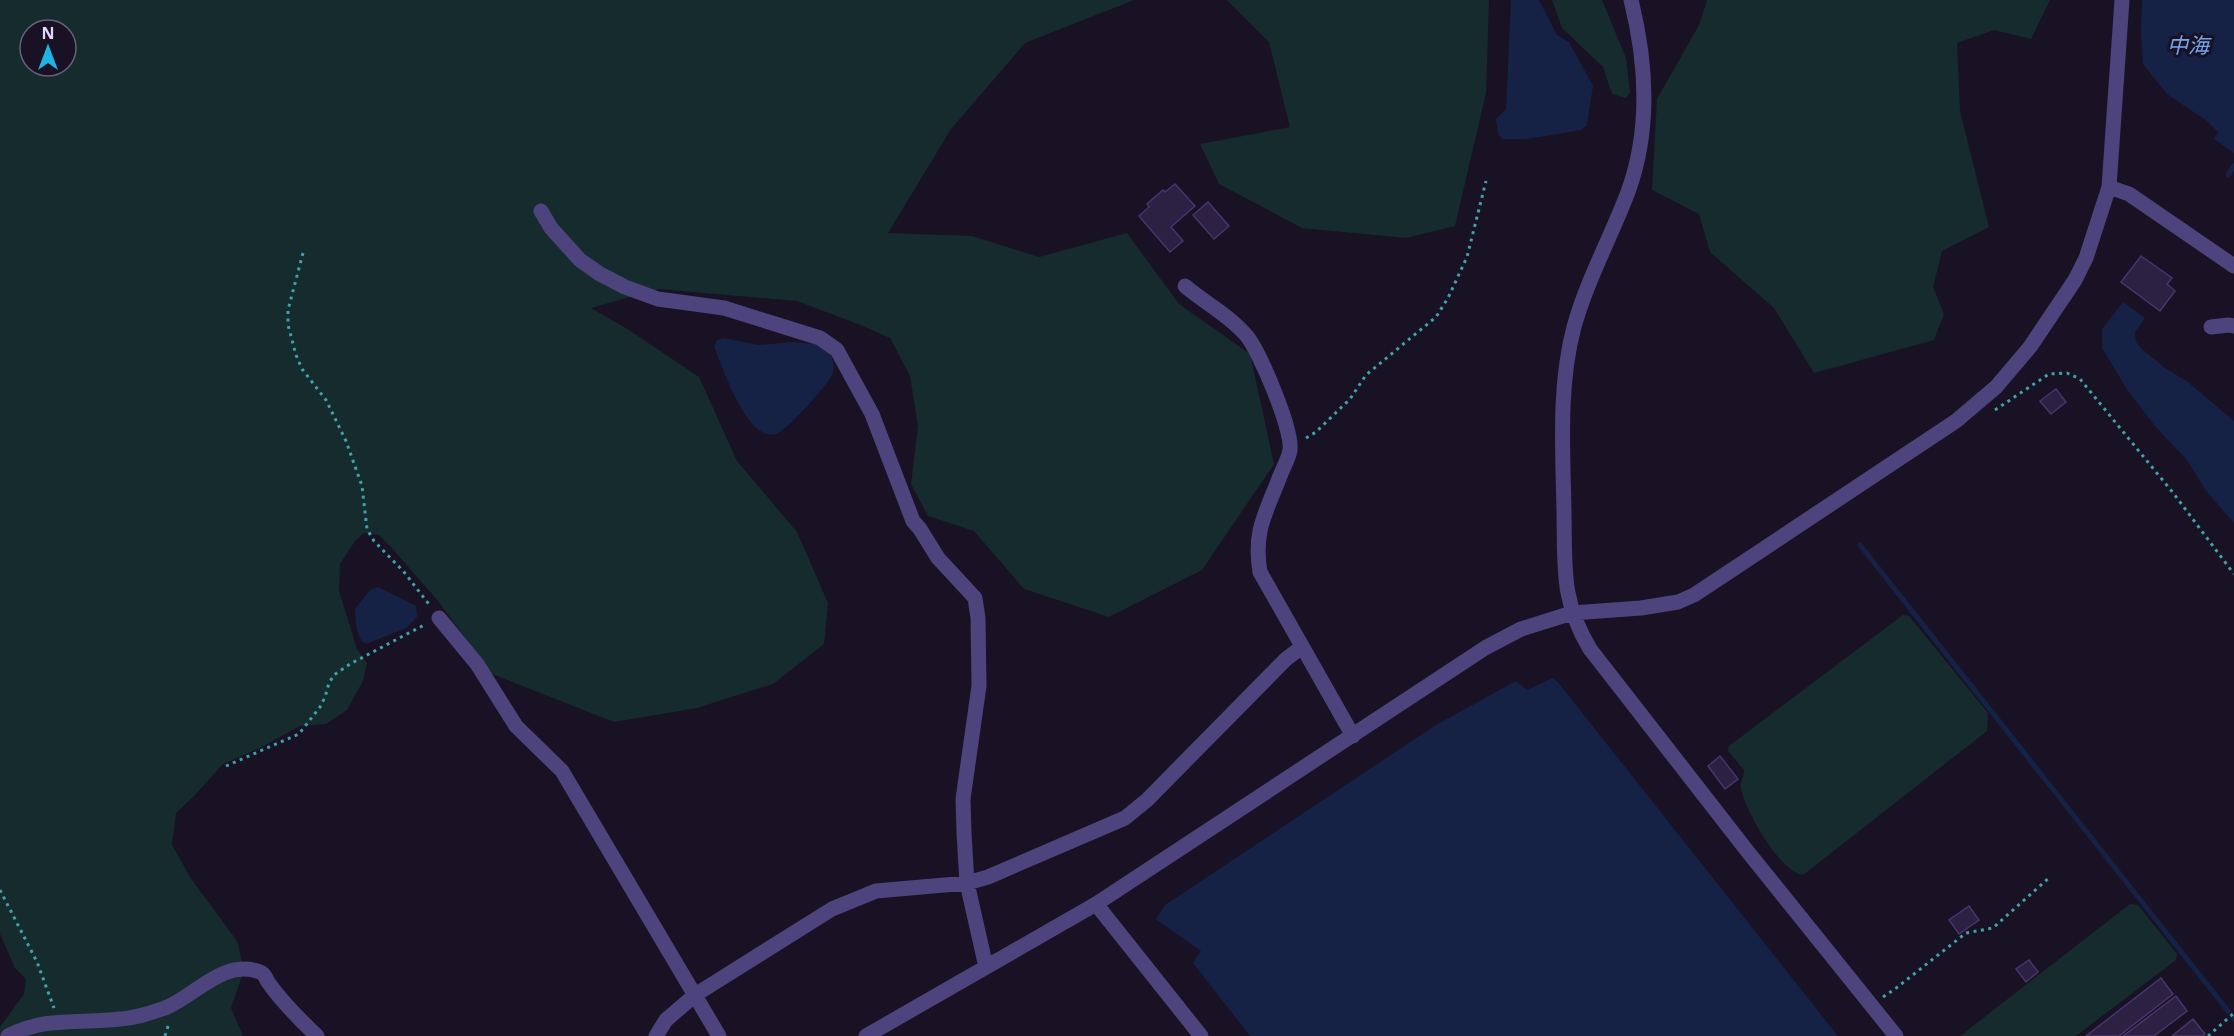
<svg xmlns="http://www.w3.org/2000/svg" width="2234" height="1036" viewBox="0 0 2234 1036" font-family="'Noto Sans','Noto Sans JP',sans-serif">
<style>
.green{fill:#162b2d;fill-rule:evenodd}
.water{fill:#152245}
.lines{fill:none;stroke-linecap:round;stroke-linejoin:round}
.stream{stroke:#152245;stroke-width:5}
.building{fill:#2c2043;stroke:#47356c;stroke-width:1.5}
.path{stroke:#3fa2a9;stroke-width:3;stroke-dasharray:3 4.5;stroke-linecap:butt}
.minor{stroke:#4d437d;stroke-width:15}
.labels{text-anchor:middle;stroke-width:6;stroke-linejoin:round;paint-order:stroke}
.water-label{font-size:21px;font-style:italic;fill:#75a6ed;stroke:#181224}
</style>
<rect width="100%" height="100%" fill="#181224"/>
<!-- green -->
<path class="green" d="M 0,0 L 1134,0 L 1025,43 L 951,129 L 888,233 L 972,236 L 1039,257 L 1127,233 L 1179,304 L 1250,354 L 1274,464 L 1202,570 L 1109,617 L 1024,589 L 974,531 L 928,516 L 911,484 L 918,426 L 910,376 L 890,338 L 863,326 L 797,301 L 659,289 L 591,308 L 629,330 L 699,377 L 737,461 L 797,532 L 828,603 L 824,644 L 773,684 L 697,708 L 614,722 L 492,674 L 438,601 L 390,546 L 379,535 L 364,533 L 355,541 L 340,564 L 339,591 L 357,649 L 367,663 L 363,681 L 347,710 L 326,724 L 300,726 L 258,749 L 223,764 L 194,796 L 176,813 L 172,845 L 192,880 L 237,941 L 244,970 L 231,1008 L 243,1036 L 0,1036 L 0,1027 L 24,994 L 26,979 L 15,968 L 0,934 ZM 30,30 L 66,30 L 66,66 L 30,66 Z
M 1227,0 L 1489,0 L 1486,93 L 1455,226 L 1406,238 L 1302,228 L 1219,184 L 1200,144 L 1290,127 L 1269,42 Z
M 1552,0 L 1602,0 L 1626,58 L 1630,93 L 1626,98 L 1612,94 L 1603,67 L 1562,28 Z
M 1707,0 L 2050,0 L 2031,39 L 1994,30 L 1957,43 L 1960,111 L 1989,227 L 1942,251 L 1933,287 L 1944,314 L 1934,340 L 1814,373 L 1774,308 L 1710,252 L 1699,214 L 1652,190 L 1657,99 L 1699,25 Z
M 1903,615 L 1909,616 L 1988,713 L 1987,731 L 1803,875 C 1780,872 1746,812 1741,789 C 1740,782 1744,777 1744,770 L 1728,751 L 1729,746 Z
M 2130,904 L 2138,905 L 2177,954 L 2176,960 L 2076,1036 L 1960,1036 Z"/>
<!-- water -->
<path class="water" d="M 1511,0 L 1539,0 L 1557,35 L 1569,42 L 1593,86 L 1587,125 L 1581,130 L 1527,139 L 1502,139 L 1498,134 L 1496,119 L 1506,109 Z
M 2142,0 L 2234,0 L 2234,153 L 2214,139 L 2218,132 L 2207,121 L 2167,94 L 2143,64 L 2141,34 Z
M 2123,302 L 2145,318 L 2135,332 L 2136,342 L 2142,349 L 2165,368 L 2188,382 L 2234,421 L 2234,523 L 2207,492 L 2187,460 L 2155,426 L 2128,391 L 2102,348 L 2102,329 Z
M 724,338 L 758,345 L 793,342 L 815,344 L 831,355 C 833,361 835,367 833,373 C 828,385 792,424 781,431 C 776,435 770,436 764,433 C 742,424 723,369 714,347 L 717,340 Z
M 378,587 L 416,606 L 417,617 L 406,628 L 366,644 C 355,637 356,621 355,609 L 370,590 Z
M 1553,678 L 1557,681 L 1838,1036 L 1250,1036 L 1193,963 L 1201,951 L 1156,919 L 1165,905 L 1436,725 L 1516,681 L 1527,690 Z"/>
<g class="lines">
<!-- stream -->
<path class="stream" d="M 2228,175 L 2234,166
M 1860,545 L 2228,1011
M 2233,1018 L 2234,1019"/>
</g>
<!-- building -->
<path class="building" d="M 1175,184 L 1195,206 L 1171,227 L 1183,241 L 1170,252 L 1139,216 L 1149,207 L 1147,204 L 1163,190 L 1165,192 Z
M 1208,202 L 1229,226 L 1214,239 L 1193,215 Z
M 2141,256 L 2172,278 L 2167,284 L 2175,291 L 2160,311 L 2121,282 Z
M 2056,389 L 2066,402 L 2051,414 L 2040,401 Z
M 1720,756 L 1738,779 L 1725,789 L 1708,766 Z
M 1969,906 L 1979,920 L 1959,934 L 1949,920 Z
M 2029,960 L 2038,972 L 2026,982 L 2016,969 Z
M 2161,978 L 2173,994 L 2119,1036 L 2086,1036 Z
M 2176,996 L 2187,1011 L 2154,1036 L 2123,1036 Z
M 2193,1019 L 2205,1034 L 2203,1036 L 2172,1036 Z"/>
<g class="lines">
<!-- path -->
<path class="path" d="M 303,253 L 288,310 L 288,325 L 296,355 L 302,369 L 326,400 L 346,441 L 362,486 L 367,529 L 374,541 L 404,572 L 431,607
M 1995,410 L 2049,374 L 2067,373 L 2080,379 L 2174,494 L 2234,574
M 1306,438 L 1316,432 L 1350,399 L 1366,375 L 1436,317 L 1448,298 L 1467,257 L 1486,181
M 226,766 L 299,734 L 320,707 L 325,697 L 329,683 L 334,675 L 350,664 L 426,624
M 0,890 L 37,962 L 54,1008
M 1883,997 L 1895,989 L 1966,933 L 1993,928 L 2050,877
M 165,1036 L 169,1023
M 2208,1036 L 2234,1013"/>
<!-- minor -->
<path class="minor" d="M 1631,0 C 1647,64 1651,129 1628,192 C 1611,237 1587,280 1574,327 C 1558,387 1563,451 1564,513 C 1565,567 1561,601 1590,649 L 1748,852 L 1896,1036
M 2109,187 L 2129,194 L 2234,266
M 541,211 L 551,228 L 580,260 L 600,274 L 625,287 L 658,299 L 724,308 L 820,338 L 837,350 L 872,414 L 913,521 L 920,529 L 938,558 L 975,598 L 978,618 L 979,686 L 963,799 L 964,833 L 967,883 L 986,967
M 1185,286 C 1205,303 1229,315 1246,335 C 1259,350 1293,430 1290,450 C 1289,458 1283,468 1280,476 C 1266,513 1253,531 1260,572 L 1353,736
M 2211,327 L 2229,325 L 2234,326
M 439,618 L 477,664 L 516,726 L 562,771 L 719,1036
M 1096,904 L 1201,1036
M 8,1036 C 46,1016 80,1024 120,1019 C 136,1018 150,1013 165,1008 C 195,996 224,958 260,972 C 265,974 265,977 268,982 C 282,1002 299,1019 317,1036
M 656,1036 L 666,1020 L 695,995 L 832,909 L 876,891 L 967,883 L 988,877 L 1125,818 L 1147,800 L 1286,659 L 1302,647
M 866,1036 L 1096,904 L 1485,648 L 1521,629 L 1572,613 L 1641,608 L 1678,602 L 1694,595 L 1956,421 L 1996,387 L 2030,347 L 2075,280 L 2086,258 L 2109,187 L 2122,0"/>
</g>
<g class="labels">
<!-- water labels -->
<g class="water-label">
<text x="2188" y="53">中海</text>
</g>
</g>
<!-- north arrow -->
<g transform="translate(48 48)"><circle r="28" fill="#181224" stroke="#69627a" stroke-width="1.5"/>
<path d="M0-4.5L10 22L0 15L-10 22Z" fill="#1eb5e2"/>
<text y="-9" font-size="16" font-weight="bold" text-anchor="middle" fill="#e2dafa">N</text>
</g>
</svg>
